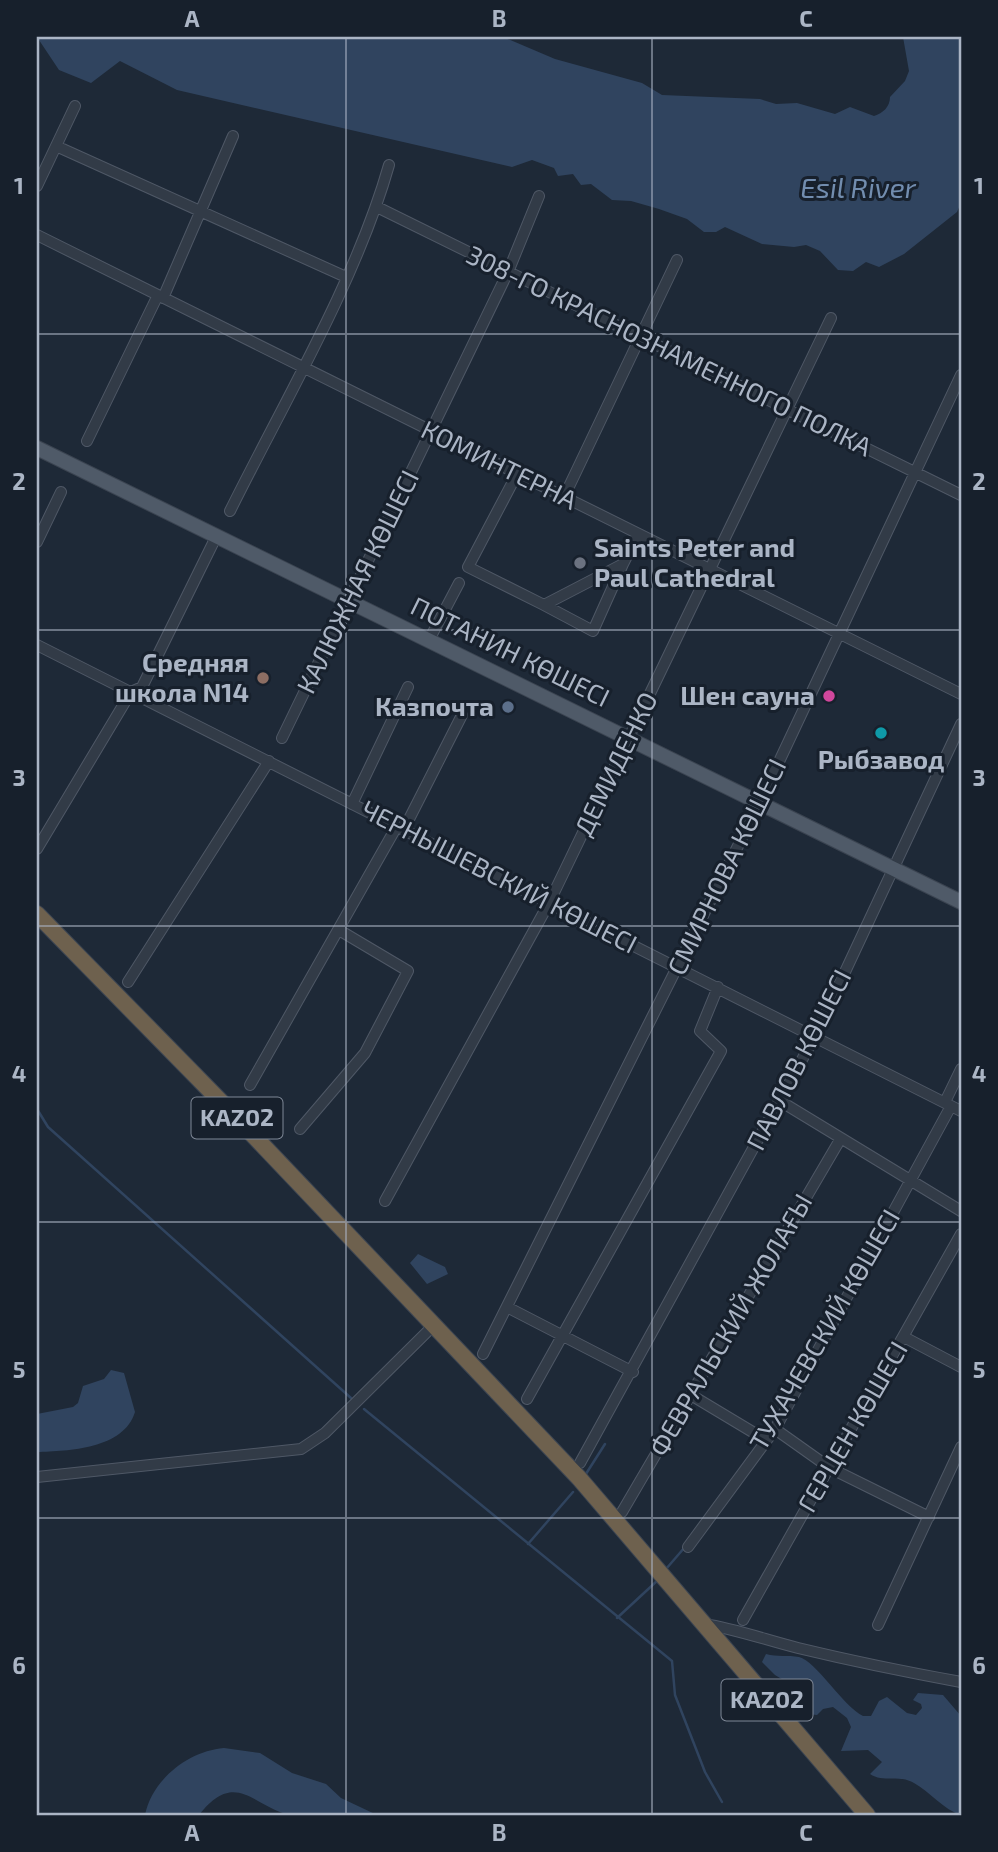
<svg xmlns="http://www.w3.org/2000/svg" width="998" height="1852" viewBox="0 0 998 1852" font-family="'Exo 2',sans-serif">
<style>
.water{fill:#30445f}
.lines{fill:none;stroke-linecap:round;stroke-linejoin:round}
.stream{stroke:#30445f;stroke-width:2.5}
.minor-casing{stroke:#4f5866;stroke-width:12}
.major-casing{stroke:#3b4451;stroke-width:16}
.highway-casing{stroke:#3c4552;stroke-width:18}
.minor{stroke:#323b47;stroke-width:10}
.major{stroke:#4f5a68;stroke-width:14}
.highway{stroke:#6e614e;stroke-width:16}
.grid{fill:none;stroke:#abb5c5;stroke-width:2;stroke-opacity:0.55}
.worship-dot{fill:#6b7280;stroke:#17202c;stroke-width:2.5}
.education-dot{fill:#8d6e63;stroke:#17202c;stroke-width:2.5}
.hotel-dot{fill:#d1479c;stroke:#17202c;stroke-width:2.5}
.service-dot{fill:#5c6f8a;stroke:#17202c;stroke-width:2.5}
.culture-dot{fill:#0f9aa8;stroke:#17202c;stroke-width:2.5}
.labels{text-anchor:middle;stroke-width:6;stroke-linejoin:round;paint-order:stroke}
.shield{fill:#17202c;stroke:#7f8897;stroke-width:2}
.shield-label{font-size:24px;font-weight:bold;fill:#abb5c5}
.street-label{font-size:26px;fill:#abb5c5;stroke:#17202c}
.poi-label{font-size:26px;font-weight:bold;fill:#abb5c5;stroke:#17202c;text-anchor:end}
.water-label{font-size:28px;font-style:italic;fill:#728daf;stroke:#17202c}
.neatline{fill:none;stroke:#abb5c5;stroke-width:2.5}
.grid-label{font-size:23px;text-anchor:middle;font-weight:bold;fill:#abb5c5}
</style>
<rect width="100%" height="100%" fill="#1e2937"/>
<!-- water -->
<path class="water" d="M 37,37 L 503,37 L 555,59 L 642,83 L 662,95 L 760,99 L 776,104 L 797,103 L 835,114 L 850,107 L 874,116 C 883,113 890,107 890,97 L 905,81 L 909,71 L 903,37 L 961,37 L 961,203 L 957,212 L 904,254 L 879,267 L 866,262 L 853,271 L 838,270 L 820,251 L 806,245 L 794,247 L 762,244 L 725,227 L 716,232 L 704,232 L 687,219 L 659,209 L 631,201 L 612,200 L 591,184 L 581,185 L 573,174 L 558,176 L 554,168 L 532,160 L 512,167 L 177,90 L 120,61 L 91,83 L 59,70 Z
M 418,1254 L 445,1267 L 448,1274 L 427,1284 L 410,1263 Z
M 111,1370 L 124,1373 L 135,1412 C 124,1449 68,1451 37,1452 L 37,1414 L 73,1407 L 78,1403 L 83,1386 L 104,1379 Z
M 766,1654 C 777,1657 788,1655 799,1657 C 816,1661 843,1706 863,1716 L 871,1716 L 879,1701 L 887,1697 L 907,1713 L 916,1715 L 922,1708 L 921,1704 L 913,1700 L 918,1693 L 943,1695 L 961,1716 L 961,1815 C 944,1810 930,1792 914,1783 C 899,1774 883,1783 870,1774 L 882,1762 L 868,1750 L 841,1751 L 851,1727 L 847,1718 L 833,1707 L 823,1709 L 817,1715 L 808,1714 L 790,1684 L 775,1675 L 762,1662 Z
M 224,1748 L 260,1753 L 292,1773 L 326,1784 L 341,1798 L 377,1815 C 354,1815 311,1820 290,1815 C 253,1807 236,1768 199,1815 L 145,1815 C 152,1780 188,1751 224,1748 Z"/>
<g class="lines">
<!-- stream -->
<path class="stream" d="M 37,1109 L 48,1127 L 351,1398
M 364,1409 L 672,1661 L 675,1695 L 705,1772 L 722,1802
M 584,1477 L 605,1444
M 528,1544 L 573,1492
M 666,1569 L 685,1547
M 617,1618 L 658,1580"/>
<defs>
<path id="minor" d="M 56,146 L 346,277
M 37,186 L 75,106
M 377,207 L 961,495
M 37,235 L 961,694
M 163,298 L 233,136
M 87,441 L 158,295
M 517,474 L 468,567 L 544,605 L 623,564 L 638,534
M 564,497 L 677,260
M 230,511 C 284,402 356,281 389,165
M 37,542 L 61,492
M 544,605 L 593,631 L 623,564
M 429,640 L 459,583
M 37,645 L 961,1111
M 282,738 L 508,272 L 539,196
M 352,804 L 408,687
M 404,829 L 462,715
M 37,849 L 131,692 L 142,687 L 217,535
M 128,982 L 269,761
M 250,1085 L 397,826
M 780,1101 L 961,1211
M 945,1102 L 961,1069
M 300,1129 L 365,1053 L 408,971 L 339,930
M 385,1201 L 549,903 L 831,318
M 507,1307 L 633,1372
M 904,1337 L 961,1367
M 483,1354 L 760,802 L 961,375
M 691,1395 L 766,1440
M 527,1399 L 721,1051 L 700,1031 L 718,987
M 775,1429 L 830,1468 L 929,1517
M 580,1463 L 815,1036 L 961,724
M 37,1477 L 301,1449 L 325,1433 L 434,1325
M 622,1512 L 841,1138
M 688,1547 L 775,1429 L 951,1106
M 743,1620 L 961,1234
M 704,1624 C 736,1629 766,1640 798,1648 C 852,1661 906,1672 961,1682
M 878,1625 L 961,1447"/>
<path id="major" d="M 37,448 L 961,902"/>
<path id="highway" d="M 37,914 L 234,1115 L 579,1478 L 867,1815"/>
</defs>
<!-- minor casing -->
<use href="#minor" class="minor-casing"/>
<!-- major casing -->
<use href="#major" class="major-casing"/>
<!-- highway casing -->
<use href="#highway" class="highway-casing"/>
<!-- minor -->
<use href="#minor" class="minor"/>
<!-- major -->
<use href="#major" class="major"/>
<!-- highway -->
<use href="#highway" class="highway"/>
</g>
<!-- grid -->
<path class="grid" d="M 346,37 L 346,1815M 652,37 L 652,1815M 37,334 L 961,334M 37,630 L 961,630M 37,926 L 961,926M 37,1222 L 961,1222M 37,1518 L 961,1518"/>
<!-- markers -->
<circle class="worship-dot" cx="580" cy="563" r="7"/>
<circle class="education-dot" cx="263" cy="678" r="7"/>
<circle class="hotel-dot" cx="829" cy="696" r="7"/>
<circle class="service-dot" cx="508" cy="707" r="7"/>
<circle class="culture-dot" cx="881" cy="733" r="7"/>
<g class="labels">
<!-- shield labels -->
<g class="shield">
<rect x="191.5" y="1097.5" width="91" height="41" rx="5"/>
<rect x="721.5" y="1679.5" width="91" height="41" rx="5"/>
</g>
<g class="shield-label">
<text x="237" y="1126">KAZ02</text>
<text x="767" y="1708">KAZ02</text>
</g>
<!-- street labels -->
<g class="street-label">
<text transform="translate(669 351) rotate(26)" y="9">308-ГО КРАСНОЗНАМЕННОГО ПОЛКА</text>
<text transform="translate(499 465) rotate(26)" y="9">КОМИНТЕРНА</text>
<text transform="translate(358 582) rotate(-64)" y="9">КАЛЮЖНАЯ КӨШЕСІ</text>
<text transform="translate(510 652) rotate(26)" y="9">ПОТАНИН КӨШЕСІ</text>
<text transform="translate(616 764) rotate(-64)" y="9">ДЕМИДЕНКО</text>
<text transform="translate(727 867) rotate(-64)" y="9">СМИРНОВА КӨШЕСІ</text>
<text transform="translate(499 877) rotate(27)" y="9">ЧЕРНЫШЕВСКИЙ КӨШЕСІ</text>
<text transform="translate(799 1060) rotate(-63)" y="9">ПАВЛОВ КӨШЕСІ</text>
<text transform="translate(731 1325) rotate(-60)" y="9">ФЕВРАЛЬСКИЙ ЖОЛАҒЫ</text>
<text transform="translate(825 1330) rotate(-60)" y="9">ТУХАЧЕВСКИЙ КӨШЕСІ</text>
<text transform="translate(853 1427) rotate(-60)" y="9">ГЕРЦЕН КӨШЕСІ</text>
</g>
<!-- poi labels -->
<g class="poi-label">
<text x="594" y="557" text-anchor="start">Saints Peter and<tspan x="594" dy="30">Paul Cathedral</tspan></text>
<text x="249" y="672">Средняя<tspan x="249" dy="30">школа N14</tspan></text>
<text x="815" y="705">Шен сауна</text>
<text x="494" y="716">Казпочта</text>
<text x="881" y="769" text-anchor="middle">Рыбзавод</text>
</g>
<!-- water labels -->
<g class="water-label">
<text x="858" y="198">Esil River</text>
</g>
</g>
<!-- border -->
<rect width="998" height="1852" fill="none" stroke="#17202c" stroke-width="77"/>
<rect x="38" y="38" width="922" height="1776" class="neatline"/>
<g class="grid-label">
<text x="192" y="27">A</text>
<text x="499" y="27">B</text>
<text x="806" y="27">C</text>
<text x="19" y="194">1</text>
<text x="979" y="194">1</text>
<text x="19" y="490">2</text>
<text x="979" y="490">2</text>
<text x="19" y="786">3</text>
<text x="979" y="786">3</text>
<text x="19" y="1082">4</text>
<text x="979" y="1082">4</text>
<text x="19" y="1378">5</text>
<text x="979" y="1378">5</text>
<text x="19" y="1674">6</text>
<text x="979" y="1674">6</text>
<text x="192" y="1841">A</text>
<text x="499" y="1841">B</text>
<text x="806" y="1841">C</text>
</g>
</svg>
